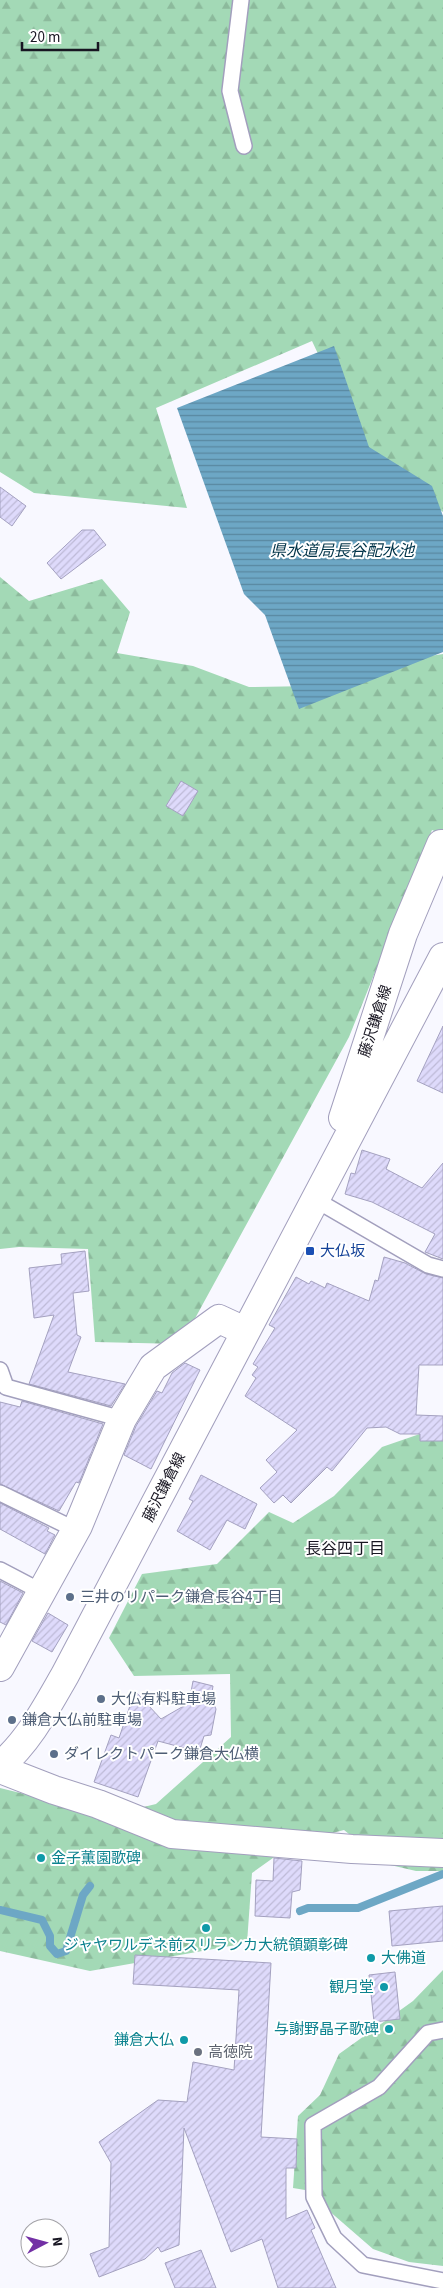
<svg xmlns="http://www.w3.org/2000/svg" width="443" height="2288" viewBox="0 0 443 2288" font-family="'Source Sans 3','Noto Sans JP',sans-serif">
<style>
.forest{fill:url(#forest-firs)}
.water{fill:url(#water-rules)}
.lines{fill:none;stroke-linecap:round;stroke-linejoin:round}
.stream{stroke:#6da7c5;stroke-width:8}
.building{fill:url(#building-hatch);stroke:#a4a1c0}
.service-casing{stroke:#a29fbd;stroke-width:18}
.minor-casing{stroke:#a29fbd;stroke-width:30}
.primary-casing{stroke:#a29fbd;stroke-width:30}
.service{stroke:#fff;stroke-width:15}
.minor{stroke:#fff;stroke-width:28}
.primary{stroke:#fff;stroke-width:28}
.transit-dot{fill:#1a4fb4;stroke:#fff;stroke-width:2}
.service-dot{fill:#5c6f8a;stroke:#fff;stroke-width:2}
.culture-dot{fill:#0f9aa8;stroke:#fff;stroke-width:2}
.worship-dot{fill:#6b7280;stroke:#fff;stroke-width:2}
.labels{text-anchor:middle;stroke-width:4;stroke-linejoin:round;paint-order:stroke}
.street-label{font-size:15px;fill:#181622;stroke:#fff}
.transit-label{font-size:15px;fill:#164399;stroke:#fff;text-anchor:start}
.service-label{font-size:15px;fill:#4e5e75;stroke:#fff;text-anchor:start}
.culture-label{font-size:15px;fill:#0d838f;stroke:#fff;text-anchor:end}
.worship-label{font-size:15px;fill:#5b616d;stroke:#fff;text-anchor:start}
.water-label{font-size:16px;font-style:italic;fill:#003348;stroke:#fff}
.neighbourhood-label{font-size:16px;fill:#181622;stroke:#fff}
</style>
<defs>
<pattern id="forest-firs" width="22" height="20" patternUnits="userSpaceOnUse" patternTransform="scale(1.25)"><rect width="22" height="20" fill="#a3d9b6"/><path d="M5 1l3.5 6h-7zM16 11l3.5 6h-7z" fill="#8cba9c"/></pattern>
<pattern id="water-rules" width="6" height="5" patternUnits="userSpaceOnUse" patternTransform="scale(1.25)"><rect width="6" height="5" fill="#6da7c5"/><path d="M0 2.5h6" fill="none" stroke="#5987a0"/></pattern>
<pattern id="building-hatch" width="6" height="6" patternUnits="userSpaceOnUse" patternTransform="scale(1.25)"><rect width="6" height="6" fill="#dedafb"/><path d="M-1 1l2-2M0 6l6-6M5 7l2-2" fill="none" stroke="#bebad7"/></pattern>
</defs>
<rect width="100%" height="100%" fill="#f8f8ff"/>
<!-- forest -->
<path class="forest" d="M 0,0 L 443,0 L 443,512 L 366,456 L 312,341 L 156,408 L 187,508 L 34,493 L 0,472 Z
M 0,577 L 29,601 L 102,579 L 130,612 L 117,653 L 193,666 L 249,687 L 313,686 L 361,667 L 443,654 L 443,835 L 432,830 L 349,1037 L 181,1344 L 95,1342 L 88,1249 L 19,1247 L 0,1249 Z
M 443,1426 L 443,1871 L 416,1871 L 386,1864 L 344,1830 L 294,1843 L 252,1873 L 247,1943 L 90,1971 L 0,1951 L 0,1788 L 110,1815 L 156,1804 L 231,1737 L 230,1674 L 134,1676 L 109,1638 L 142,1574 L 217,1564 L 269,1512 L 293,1523 L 334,1496 L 382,1447 Z
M 443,1970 L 443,2266 L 409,2262 L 373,2249 L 305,2190 L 293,2188 L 298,2116 L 320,2095 L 339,2054 L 413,2001 Z"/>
<!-- water -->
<path class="water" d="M 334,346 L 369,447 L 432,486 L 443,516 L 443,652 L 299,709 L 265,615 L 244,594 L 177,408 Z"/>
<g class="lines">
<!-- stream -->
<path class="stream" d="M 0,1910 L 42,1920 L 50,1936 L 50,1946 L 57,1954 L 66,1951 L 83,1895 L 90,1886
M 300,1911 L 308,1908 L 358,1908 L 443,1874"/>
</g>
<!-- building -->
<path class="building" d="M 0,487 L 26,506 L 12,526 L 0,517 Z
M 82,530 L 94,530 L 106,545 L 61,579 L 47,563 Z
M 181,781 L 198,791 L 183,816 L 166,806 Z
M 443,1026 L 443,1093 L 417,1081 Z
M 362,1150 L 390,1159 L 386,1169 L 422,1188 L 443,1163 L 443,1259 L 425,1252 L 435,1234 L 372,1202 L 345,1194 L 351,1173 L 355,1174 Z
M 85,1251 L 89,1291 L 73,1293 L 77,1335 L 81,1337 L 68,1372 L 125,1384 L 111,1406 L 29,1384 L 54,1315 L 34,1318 L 29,1268 L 62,1264 L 61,1254 Z
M 384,1257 L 405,1263 L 426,1274 L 443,1278 L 443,1365 L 419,1365 L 416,1415 L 443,1416 L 443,1441 L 420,1441 L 420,1434 L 400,1434 L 386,1427 L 367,1428 L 332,1471 L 327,1467 L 291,1503 L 283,1495 L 274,1503 L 260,1488 L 277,1472 L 266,1460 L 297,1430 L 245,1396 L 256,1378 L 252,1375 L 258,1367 L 253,1364 L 275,1328 L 269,1325 L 296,1277 L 309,1284 L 311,1281 L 325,1288 L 327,1283 L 369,1301 L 375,1280 L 378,1281 Z
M 185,1363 L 200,1370 L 151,1469 L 124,1455 L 136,1426 L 157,1391 L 162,1393 L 172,1373 Z
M 22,1401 L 103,1424 L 79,1483 L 76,1482 L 59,1511 L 0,1484 L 0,1402 L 20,1407 Z
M 201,1475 L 257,1504 L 245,1529 L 227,1520 L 210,1550 L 177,1531 L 193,1501 L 189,1499 Z
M 0,1503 L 49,1528 L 47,1531 L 55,1535 L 45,1554 L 0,1529 Z
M 0,1581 L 23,1593 L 6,1625 L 0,1622 Z
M 48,1613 L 68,1625 L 52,1652 L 32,1641 Z
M 193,1681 L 213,1686 L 211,1698 L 216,1709 L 211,1735 L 204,1736 L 199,1752 L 158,1741 L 138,1797 L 94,1782 L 111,1735 L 119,1738 L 135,1691 L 161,1719 L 189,1703 Z
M 274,1858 L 302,1861 L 300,1890 L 292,1892 L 290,1918 L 255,1916 L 256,1880 L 273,1881 Z
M 443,1906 L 443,1941 L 392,1946 L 389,1911 Z
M 135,1955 L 271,1963 L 261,2137 L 297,2139 L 296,2168 L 286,2168 L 286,2219 L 307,2210 L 315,2228 L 311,2230 L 336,2288 L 278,2288 L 262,2239 L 231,2252 L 184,2128 L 179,2245 L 161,2252 L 158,2247 L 145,2259 L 99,2277 L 90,2254 L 109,2247 L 111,2163 L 99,2142 L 158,2100 L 187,2102 L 193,2062 L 234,2070 L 239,1990 L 133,1984 Z
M 395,1972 L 400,2019 L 374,2022 L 369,1975 Z
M 201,2250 L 216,2288 L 175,2288 L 165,2263 Z"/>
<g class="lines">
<defs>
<path id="service" d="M 241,0 L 230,91 L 244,146
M 316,1200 L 428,1265 L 443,1269
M 0,1370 L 6,1387 L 122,1419
M 0,1493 L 76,1530
M 0,1570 L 42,1592
M 443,2030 L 428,2033 L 379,2087 L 313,2125 L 314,2197 L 334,2238 L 363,2265 L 443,2281"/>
<path id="minor" d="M 0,1667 L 78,1526 L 122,1419 L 153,1367 L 219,1319 L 245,1331
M 0,1769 L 54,1790 L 98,1804 L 172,1834 L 352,1849 L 443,1853"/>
<path id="primary" d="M 343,1118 L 403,934 L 441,844
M 0,1766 C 29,1741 46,1708 65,1675 L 443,957"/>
</defs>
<!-- service casing -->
<use href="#service" class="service-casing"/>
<!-- minor casing -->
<use href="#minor" class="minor-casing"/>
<!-- primary casing -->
<use href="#primary" class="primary-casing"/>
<!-- service -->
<use href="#service" class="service"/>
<!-- minor -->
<use href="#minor" class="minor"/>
<!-- primary -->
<use href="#primary" class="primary"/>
</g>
<!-- markers -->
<rect class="transit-dot" x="305" y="1246" width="10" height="10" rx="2.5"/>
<g class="service-dot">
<circle cx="70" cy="1597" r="5"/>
<circle cx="101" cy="1699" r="5"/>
<circle cx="12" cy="1720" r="5"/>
<circle cx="54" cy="1754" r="5"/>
</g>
<g class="culture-dot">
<circle cx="41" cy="1858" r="5"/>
<circle cx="206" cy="1928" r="5"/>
<circle cx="371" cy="1958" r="5"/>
<circle cx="384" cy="1987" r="5"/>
<circle cx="389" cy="2029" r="5"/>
<circle cx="184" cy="2040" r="5"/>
</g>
<circle class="worship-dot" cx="198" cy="2052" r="5"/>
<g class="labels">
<!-- street labels -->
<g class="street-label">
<text transform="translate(375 1021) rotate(-72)" y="5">藤沢鎌倉線</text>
<text transform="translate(164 1487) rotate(-63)" y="5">藤沢鎌倉線</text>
</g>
<!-- transit labels -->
<g class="transit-label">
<text x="320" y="1256">大仏坂</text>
</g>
<!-- service labels -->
<g class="service-label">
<text x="80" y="1602">三井のリパーク鎌倉長谷4丁目</text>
<text x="111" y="1704">大仏有料駐車場</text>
<text x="22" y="1725">鎌倉大仏前駐車場</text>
<text x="64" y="1759">ダイレクトパーク鎌倉大仏横</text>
</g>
<!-- culture labels -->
<g class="culture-label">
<text x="51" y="1863" text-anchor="start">金子薫園歌碑</text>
<text x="206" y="1950" text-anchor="middle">ジャヤワルデネ前スリランカ大統領顕彰碑</text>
<text x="381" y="1963" text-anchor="start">大佛道</text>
<text x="374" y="1992">観月堂</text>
<text x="379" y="2034">与謝野晶子歌碑</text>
<text x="174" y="2045">鎌倉大仏</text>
</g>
<!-- worship labels -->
<g class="worship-label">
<text x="208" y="2057">高徳院</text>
</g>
<!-- water labels -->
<g class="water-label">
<text x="342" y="556">県水道局長谷配水池</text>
</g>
<!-- neighbourhood labels -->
<g class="neighbourhood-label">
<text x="345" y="1554">長谷四丁目</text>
</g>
</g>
<!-- north arrow -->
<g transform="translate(45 2243) rotate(84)"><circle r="24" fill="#ffffff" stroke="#a3a2a7"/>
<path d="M0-4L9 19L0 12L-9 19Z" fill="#7330a5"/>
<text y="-8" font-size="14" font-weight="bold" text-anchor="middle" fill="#181622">N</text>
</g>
<!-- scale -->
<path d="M22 42v8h76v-8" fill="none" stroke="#181622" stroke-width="2.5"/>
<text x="30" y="42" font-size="15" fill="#181622" stroke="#ffffff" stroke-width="4" paint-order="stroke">20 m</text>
</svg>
